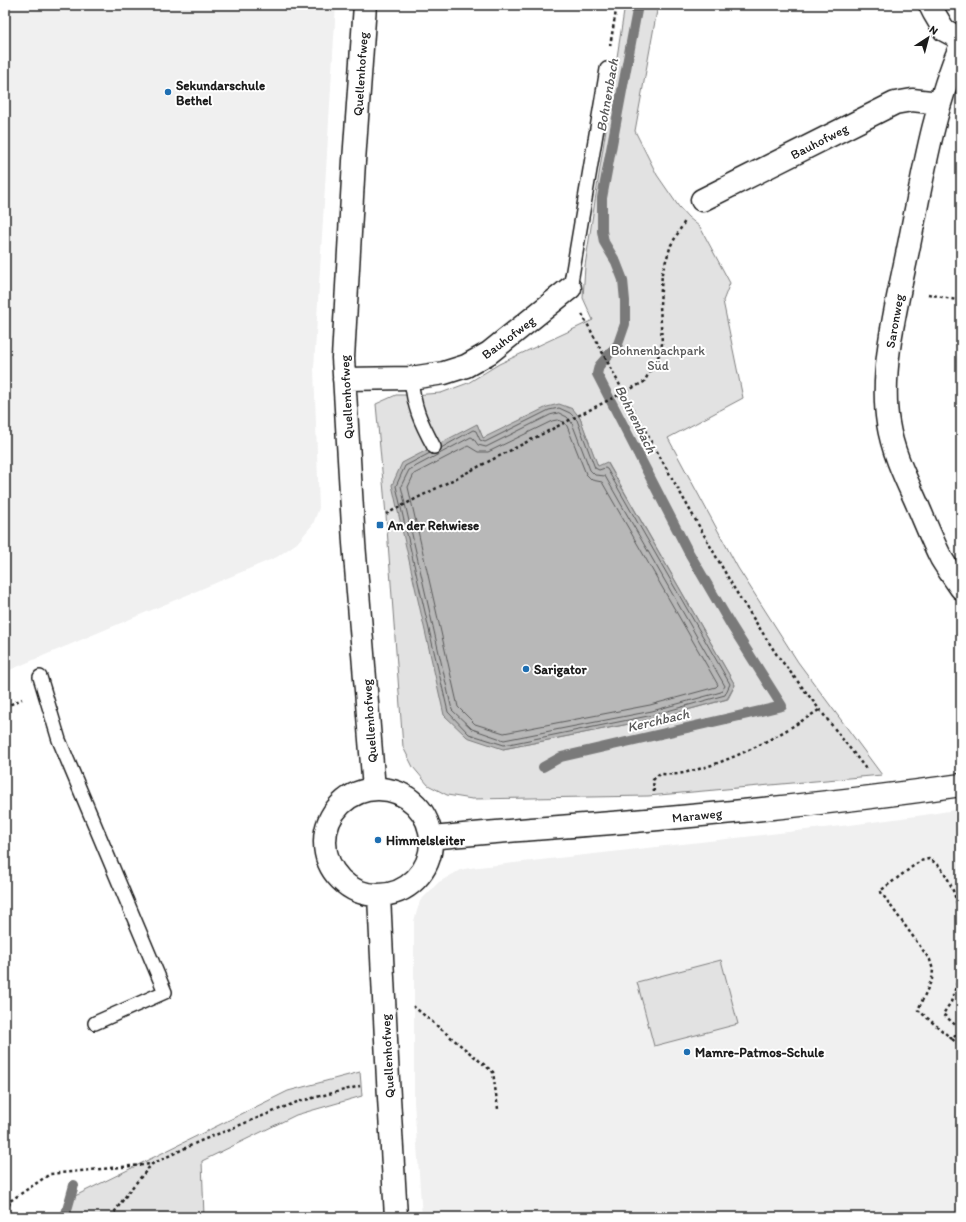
<svg xmlns="http://www.w3.org/2000/svg" width="966" height="1222" viewBox="0 0 966 1222" font-family="Itim,sans-serif">
<style>
.built{fill:#f0f0f0}
.green{fill:#e2e2e2;stroke:#7f7f7f;fill-rule:evenodd}
.water{fill:#b8b8b8;stroke:#7a7a7a}
.lines{fill:none;stroke-linecap:round;stroke-linejoin:round}
.shore{stroke:#5a5a5a;stroke-width:1}
.stream{stroke:#7a7a7a;stroke-width:10}
.lane-casing{stroke:#1c1c1c;stroke-width:16}
.street-casing{stroke:#1c1c1c;stroke-width:25}
.path{stroke:#1c1c1c;stroke-width:2.5;stroke-dasharray:3 3;stroke-linecap:butt}
.lane{stroke:#fff;stroke-width:13}
.street{stroke:#fff;stroke-width:22}
.poi-dot{fill:#1f6fb2;stroke:#fff;stroke-width:1.5}
.labels{text-anchor:middle;stroke-width:4;stroke-linejoin:round;paint-order:stroke}
.street-label{font-size:13px;fill:#1c1c1c;stroke:#fff}
.poi-label{font-size:13px;font-weight:bold;fill:#1c1c1c;stroke:#fff;text-anchor:start}
.park-label{font-size:13px;fill:#575757;stroke:#fff}
.water-label{font-size:14px;font-style:italic;fill:#5a5a5a;stroke:#fff}
</style>
<rect width="100%" height="100%" fill="#fff"/>
<filter id="ink" filterUnits="userSpaceOnUse"><feTurbulence type="fractalNoise" baseFrequency=".025" numOctaves="2"/><feDisplacementMap in="SourceGraphic" scale="8" xChannelSelector="R" yChannelSelector="G"/><feConvolveMatrix kernelMatrix="1 2 1 2 8 2 1 2 1" color-interpolation-filters="sRGB"/></filter>
<g filter="url(#ink)">
<!-- built -->
<path class="built" d="M 5,5 L 336,5 L 314,368 L 319,508 L 313,524 L 297,543 L 277,557 L 5,672 Z
M 961,809 L 961,1217 L 422,1217 L 414,1102 L 414,921 L 420,901 L 439,882 L 460,870 L 470,868 L 850,825 L 924,815 Z"/>
<!-- green -->
<path class="green" d="M 625,5 L 658,5 L 635,131 L 657,175 L 679,207 L 688,217 L 700,227 L 730,283 L 723,301 L 743,398 L 668,438 L 738,568 L 798,662 L 882,775 L 648,796 L 472,799 L 447,795 L 428,785 L 413,767 L 403,747 L 386,515 L 376,404 L 396,395 L 413,395 L 441,393 L 468,383 L 499,364 L 593,320 L 583,298 L 585,266 ZM 580,418 L 598,467 L 608,463 L 735,685 L 728,699 L 654,719 L 503,749 L 477,424 L 483,438 Z
M 721,960 L 738,1024 L 654,1046 L 637,982 Z
M 360,1072 L 362,1096 L 296,1115 L 202,1161 L 204,1217 L 68,1217 L 75,1196 L 288,1091 Z"/>
<!-- water -->
<path class="water" d="M 559,404 L 573,409 L 580,418 L 598,466 L 607,462 L 735,685 L 727,699 L 654,719 L 503,749 L 467,737 L 444,715 L 392,485 L 402,463 L 477,424 L 483,438 L 547,407 Z"/>
<g class="lines">
<!-- shore -->
<path class="shore" d="M 559,413 L 567,417 L 572,423 L 590,470 L 595,475 L 605,476 L 725,686 L 721,692 L 652,711 L 504,740 L 472,729 L 452,710 L 401,486 L 409,470 L 471,437 L 473,438 L 478,445 L 486,447 L 550,415 Z
M 558,420 L 564,422 L 567,426 L 586,474 L 592,480 L 602,482 L 718,685 L 716,687 L 650,705 L 504,733 L 475,724 L 458,707 L 408,487 L 414,474 L 468,446 L 478,452 L 488,452 L 552,421 Z
M 430,453 L 405,466 L 396,486 L 448,712 L 469,734 L 504,745 L 653,715 L 725,695 L 730,684 L 607,469 L 605,468 L 599,470 L 595,468 L 577,420 L 570,413 L 559,408 L 549,410 L 485,442 L 480,440 L 476,431 L 473,430 L 441,448"/>
<!-- stream -->
<path class="stream" d="M 543,767 L 561,757 L 782,706 L 731,625 L 688,551 L 597,374 L 599,366 L 618,344 L 625,324 L 625,301 L 623,280 L 616,262 L 604,242 L 602,231 L 602,198 L 638,5
M 65,1217 L 74,1185"/>
<defs>
<path id="lane" d="M 570,288 L 607,69
M 411,378 C 414,408 420,421 434,447
M 40,677 L 59,740 L 165,992 L 95,1023"/>
<path id="street" d="M 365,5 L 354,161 L 343,358 L 354,543 L 374,789
M 930,5 L 934,13 L 944,30 L 961,39
M 961,45 C 934,106 923,175 910,240 C 899,296 879,367 888,423 C 892,449 903,473 914,497 C 923,517 931,538 941,558 C 947,568 954,578 961,588
M 702,200 L 895,103 L 912,100 L 940,103
M 344,379 L 411,378 L 444,373 L 466,366 L 489,353 L 570,288
M325 842a53 53 0 1 1 106 0a53 53 0 1 1-106 0Z
M 432,838 C 507,830 582,826 658,819 C 759,810 860,800 961,785
M 379,896 L 388,1080 L 396,1217"/>
</defs>
<!-- lane casing -->
<use href="#lane" class="lane-casing"/>
<!-- street casing -->
<use href="#street" class="street-casing"/>
<!-- path -->
<path class="path" d="M 610,46 L 617,5
M 928,294 L 961,301
M 582,314 L 624,393 L 735,590 L 777,655 L 866,769
M 386,514 L 644,382 L 659,355 L 662,344 L 660,305 L 662,273 L 671,245 L 685,221
M 5,707 L 22,699
M 654,792 L 653,780 L 659,774 C 667,774 676,775 683,773 C 733,762 777,737 819,710
M 961,971 L 951,1002 L 943,1014 L 961,1030 L 952,1039 L 961,1046
M 413,1006 L 493,1072 L 498,1109
M 952,1039 L 918,1010 L 932,979 L 933,970 L 930,960 L 880,891 L 920,861 L 929,859 C 932,861 937,863 939,866 C 951,879 958,903 961,921
M 5,1199 L 10,1201 L 50,1174 L 152,1164
M 6,1217 L 10,1201
M 111,1217 L 130,1190 L 152,1164 L 198,1142 L 297,1102 L 360,1086"/>
<!-- lane -->
<use href="#lane" class="lane"/>
<!-- street -->
<use href="#street" class="street"/>
</g>
</g>
<!-- markers -->
<g class="poi-dot">
<circle cx="168" cy="92" r="4"/>
<rect x="376" y="521" width="8" height="8" rx="2"/>
<circle cx="526" cy="669" r="4"/>
<circle cx="378" cy="840" r="4"/>
<circle cx="687" cy="1052" r="4"/>
</g>
<g class="labels">
<!-- street labels -->
<g class="street-label">
<text transform="translate(360 74) rotate(-86)" y="5">Quellenhofweg</text>
<text transform="translate(819 141) rotate(-27)" y="5">Bauhofweg</text>
<text transform="translate(894 321) rotate(-80)" y="5">Saronweg</text>
<text transform="translate(508 337) rotate(-37)" y="5">Bauhofweg</text>
<text transform="translate(346 397) rotate(-93)" y="5">Quellenhofweg</text>
<text transform="translate(369 721) rotate(-94)" y="5">Quellenhofweg</text>
<text transform="translate(697 815) rotate(-6)" y="5">Maraweg</text>
<text transform="translate(387 1056) rotate(-93)" y="5">Quellenhofweg</text>
</g>
<!-- poi labels -->
<g class="poi-label">
<text x="176" y="90">Sekundarschule<tspan x="176" dy="15">Bethel</tspan></text>
<text x="388" y="530">An der Rehwiese</text>
<text x="534" y="674">Sarigator</text>
<text x="386" y="845">Himmelsleiter</text>
<text x="695" y="1057">Mamre-Patmos-Schule</text>
</g>
<!-- park labels -->
<g class="park-label">
<text x="658" y="355">Bohnenbachpark<tspan x="658" dy="15">Süd</tspan></text>
</g>
<!-- water labels -->
<g class="water-label">
<text transform="translate(607 95) rotate(-80)" y="5">Bohnenbach</text>
<text transform="translate(636 419) rotate(63)" y="5">Bohnenbach</text>
<text transform="translate(658 720) rotate(-13)" y="5">Kerchbach</text>
</g>
</g>
<!-- margin -->
<rect width="966" height="1222" fill="none" stroke="#fff" stroke-width="20"/>
<rect x="10" y="10" width="946" height="1202" fill="none" stroke="#1c1c1c" stroke-width="1.5" filter="url(#ink)"/>
<!-- north arrow -->
<g transform="translate(928 38) rotate(36)" stroke="#ffffff" stroke-width="3" paint-order="stroke">
<path d="M0-3L7 15L0 10L-7 15Z" fill="#1c1c1c"/>
<text y="-6" font-size="11" font-weight="bold" text-anchor="middle" fill="#1c1c1c">N</text>
</g>
</svg>
